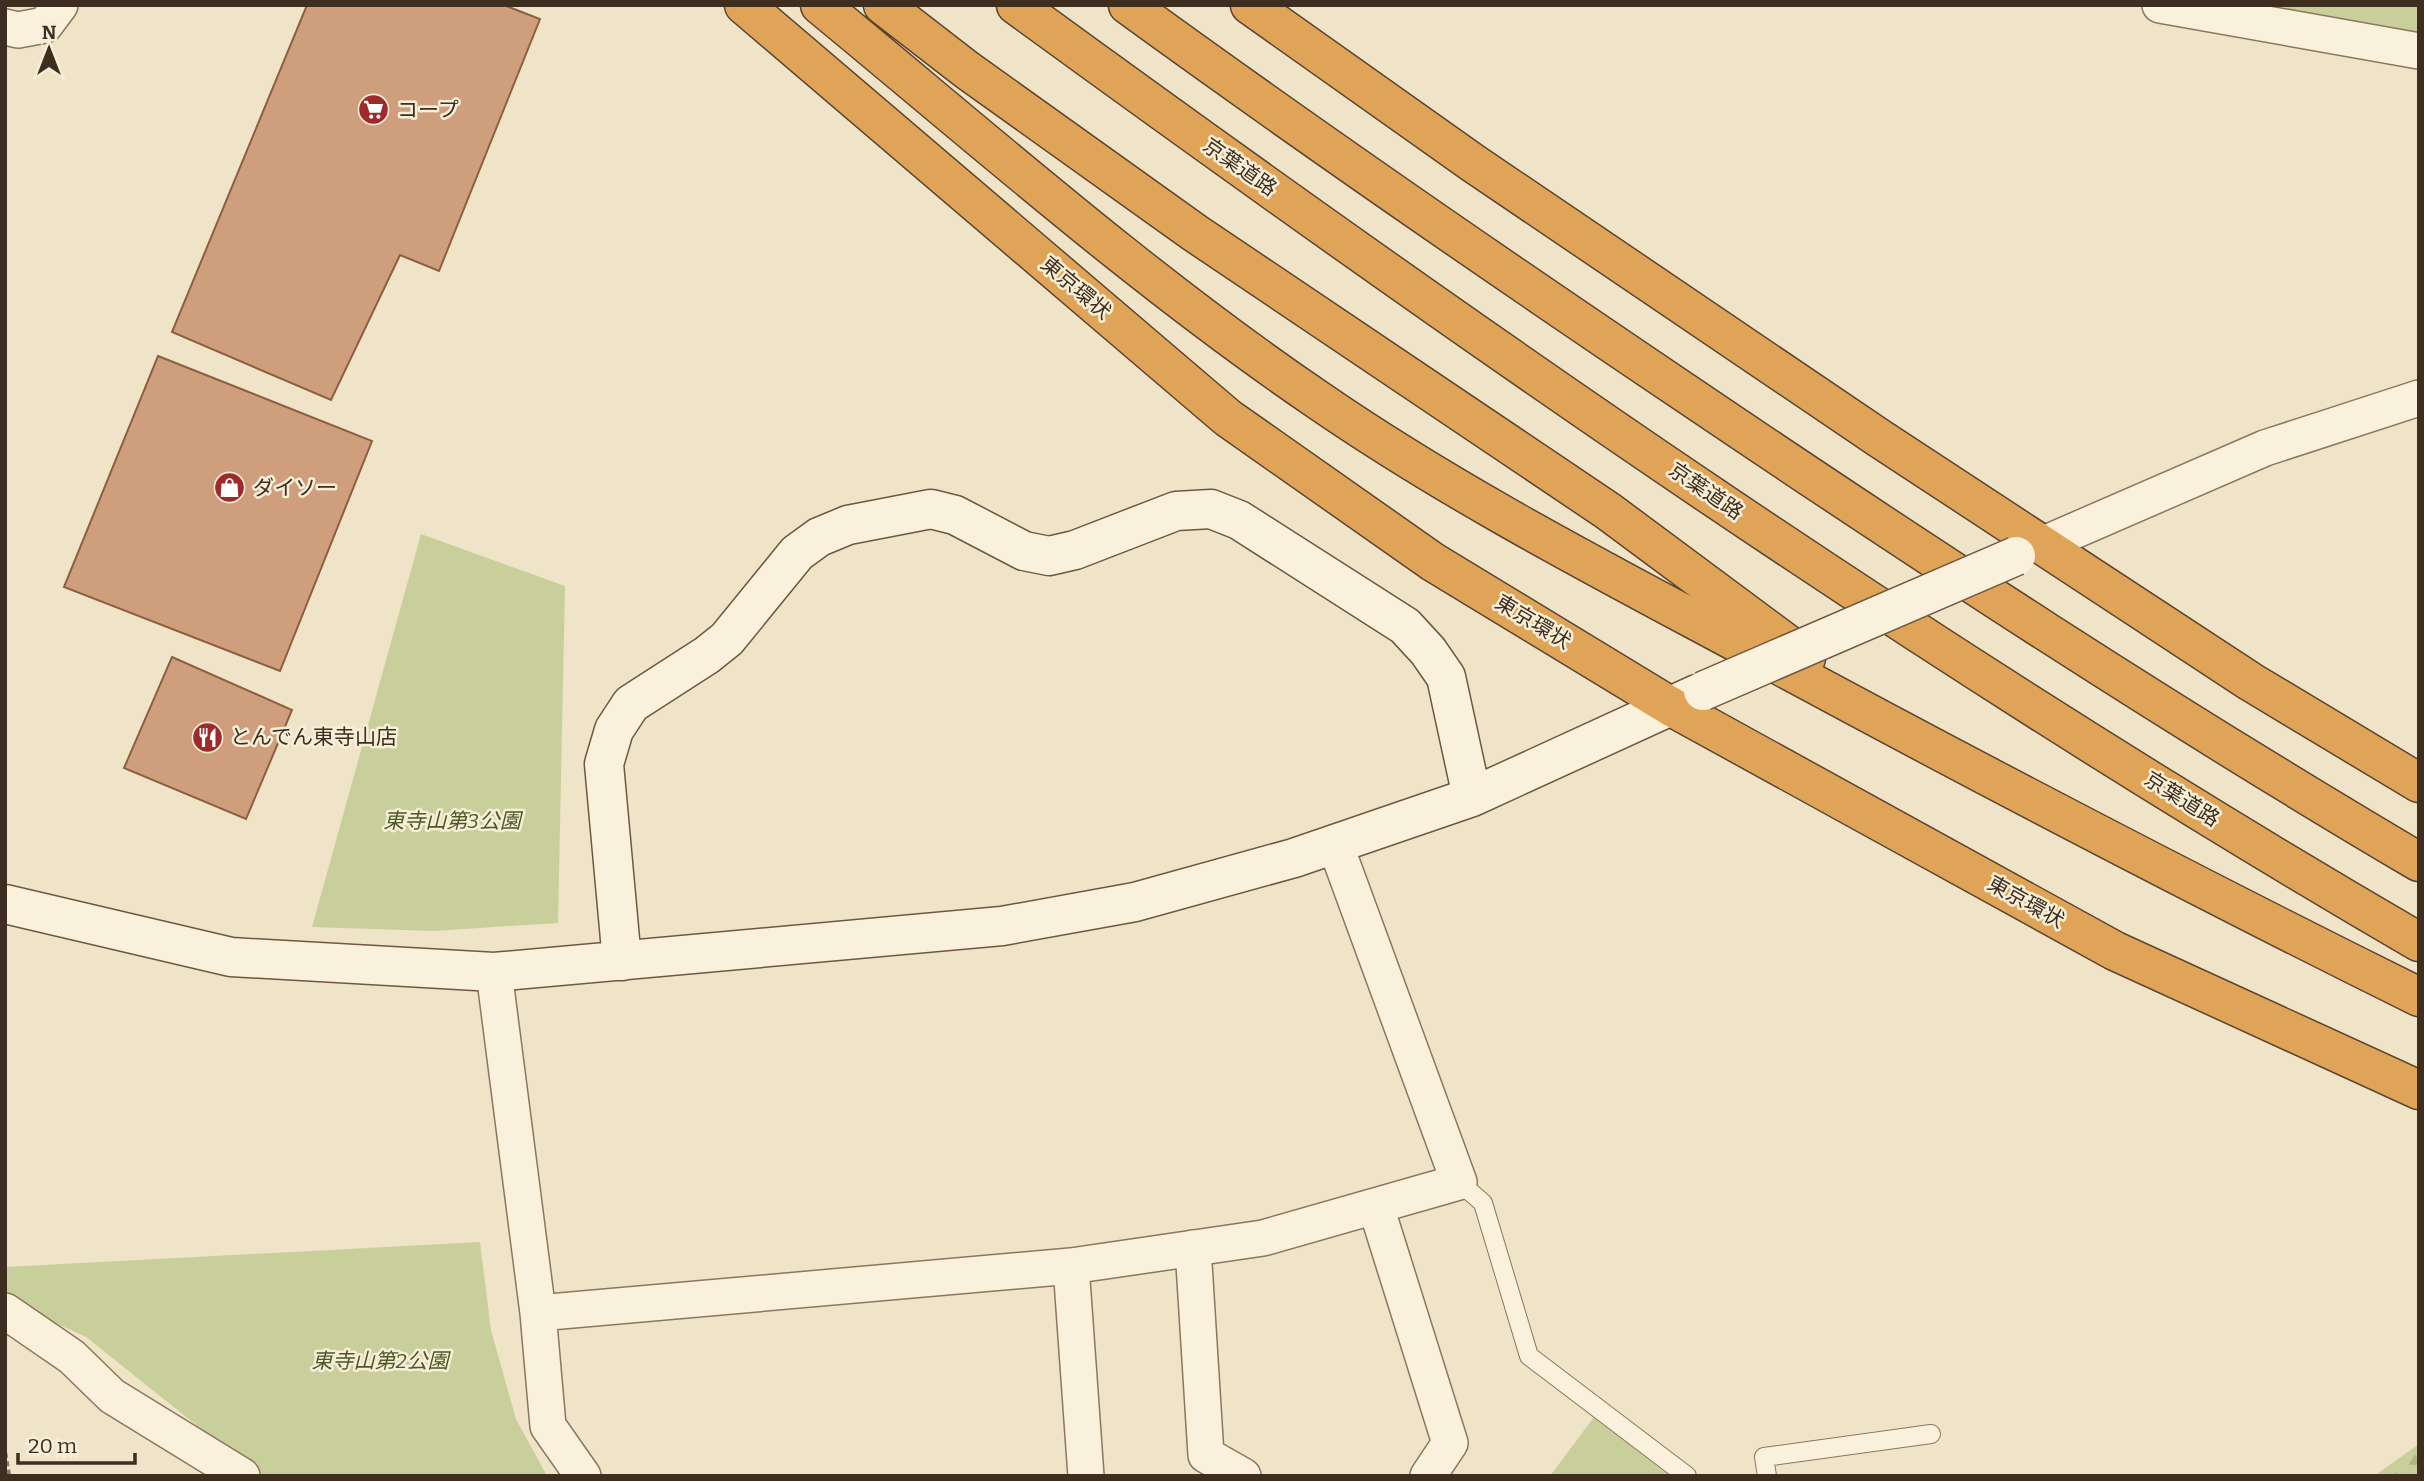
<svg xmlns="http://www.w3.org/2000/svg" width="2424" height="1481" viewBox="0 0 2424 1481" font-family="Bitter,'Noto Sans JP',serif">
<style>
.green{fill:#c9cf9b}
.forest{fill:url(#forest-firs)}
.building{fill:#cf9f7d;stroke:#8d5f41;stroke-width:2}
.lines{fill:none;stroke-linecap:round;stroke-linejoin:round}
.lane-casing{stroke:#8d765c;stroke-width:20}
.street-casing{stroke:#8d765c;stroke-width:38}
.secondary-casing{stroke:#6f573f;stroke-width:41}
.highway-casing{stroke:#5b4430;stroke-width:41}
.path{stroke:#8d765c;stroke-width:4.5;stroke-dasharray:5 3.5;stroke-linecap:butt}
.lane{stroke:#faf1dc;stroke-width:18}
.street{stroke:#faf1dc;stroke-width:35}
.secondary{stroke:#faf1dc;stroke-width:38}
.highway{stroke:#e0a458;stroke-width:38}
.secondary-bridge-casing{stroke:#6f573f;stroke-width:41;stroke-linecap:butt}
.secondary-bridge{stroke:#faf1dc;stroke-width:38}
.labels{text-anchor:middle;stroke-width:5;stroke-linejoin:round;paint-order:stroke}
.poi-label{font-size:21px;fill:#3d2e20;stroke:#f7eed8;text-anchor:start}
.street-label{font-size:21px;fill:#3d2e20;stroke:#f7eed8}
.park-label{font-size:21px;font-style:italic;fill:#4d5a26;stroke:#f7eed8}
</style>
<defs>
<pattern id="forest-firs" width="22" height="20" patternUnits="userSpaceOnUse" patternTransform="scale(1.75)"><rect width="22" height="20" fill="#c9cf9b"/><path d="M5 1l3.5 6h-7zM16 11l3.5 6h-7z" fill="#aeb285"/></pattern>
</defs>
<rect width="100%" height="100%" fill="#f0e4c8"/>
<!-- green -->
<path class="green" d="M 2228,5 L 2419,5 L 2419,39 Z
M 421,534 L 565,586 L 558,923 L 434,931 L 312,927 Z
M 480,1242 L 491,1330 L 516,1419 L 547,1476 L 260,1476 L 86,1337 L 5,1300 L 5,1267 Z
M 1594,1417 L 1670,1476 L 1550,1476 Z"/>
<!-- forest -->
<path class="forest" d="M 2419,1444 L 2419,1476 L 2374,1476 Z"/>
<!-- building -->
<path class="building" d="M 307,5 L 504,5 L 540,19 L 439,271 L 400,255 L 331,400 L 172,332 Z
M 158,356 L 372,441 L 280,671 L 64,587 Z
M 172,657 L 292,710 L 246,819 L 124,768 Z"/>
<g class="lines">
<defs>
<path id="lane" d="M 1459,1182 L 1483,1203 L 1529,1356 L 1687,1476
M 1767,1476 L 1764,1457 L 1931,1434"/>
<path id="street" d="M 2160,5 L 2419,51
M 5,27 L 18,30 L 45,25 L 60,5
M 2044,544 L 2265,448 L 2419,398
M 494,972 L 538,1313 L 1071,1266 L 1263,1238 L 1459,1182 L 1335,844
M 1376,1207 L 1450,1443 L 1428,1476
M 1193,1248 L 1206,1455 L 1243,1476
M 1071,1266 L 1086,1476
M 5,1311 L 72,1357 L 112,1396 L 242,1476
M 538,1313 L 548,1426 L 583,1476"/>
<path id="secondary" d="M 5,904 L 231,957 L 494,972 L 1002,926 L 1135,902 L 1294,858 L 1472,797 L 1697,694
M 622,961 L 604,764 L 614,730 L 631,704 L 707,655 L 727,639 L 797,553 L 819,537 L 848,525 L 931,509 L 955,515 L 1024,551 L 1049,556 L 1075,550 L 1176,511 L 1211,509 L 1239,520 L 1405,626 L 1428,651 L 1446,677 L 1472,797"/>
<path id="highway" d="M 744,5 L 1228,418 L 1433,562 L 1670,706 L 2115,951 L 2419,1090
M 820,5 C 983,139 1143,281 1318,400 C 1456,495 1606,572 1753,651 C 1973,770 2195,886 2419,997
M 883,5 L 967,70 L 1195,233 L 1608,511 L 1806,658
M 1016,5 C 1470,336 1932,659 2419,942
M 1128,5 C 1311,138 1497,266 1684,392 C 1925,555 2168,714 2419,862
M 1250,5 L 1473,163 L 1879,438 L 2251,682 L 2419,783"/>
</defs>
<!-- lane casing -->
<use href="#lane" class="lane-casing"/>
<!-- street casing -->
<use href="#street" class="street-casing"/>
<!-- secondary casing -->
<use href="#secondary" class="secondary-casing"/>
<!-- highway casing -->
<use href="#highway" class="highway-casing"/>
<!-- path -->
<path class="path" d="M 5,1453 L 9,1476"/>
<!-- lane -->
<use href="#lane" class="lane"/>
<!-- street -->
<use href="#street" class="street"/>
<!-- secondary -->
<use href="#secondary" class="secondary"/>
<!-- highway -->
<use href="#highway" class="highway"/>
<defs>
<path id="secondary-bridge" d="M 1703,691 L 2016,556"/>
</defs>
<!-- secondary-bridge casing -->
<use href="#secondary-bridge" class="secondary-bridge-casing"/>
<!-- secondary-bridge -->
<use href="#secondary-bridge" class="secondary-bridge"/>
</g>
<!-- icons -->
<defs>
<symbol id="supermarket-disc" viewBox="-11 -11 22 22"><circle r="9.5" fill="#9e2a2b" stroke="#f7eed8"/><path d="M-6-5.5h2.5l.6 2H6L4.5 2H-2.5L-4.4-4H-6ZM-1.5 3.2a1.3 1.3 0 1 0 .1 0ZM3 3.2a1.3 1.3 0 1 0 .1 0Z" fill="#fff"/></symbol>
<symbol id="shop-disc" viewBox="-11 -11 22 22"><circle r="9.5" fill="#9e2a2b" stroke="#f7eed8"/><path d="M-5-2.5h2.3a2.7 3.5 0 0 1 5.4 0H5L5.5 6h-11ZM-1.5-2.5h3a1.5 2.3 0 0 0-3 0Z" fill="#fff"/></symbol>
<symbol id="restaurant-disc" viewBox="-11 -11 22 22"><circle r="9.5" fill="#9e2a2b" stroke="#f7eed8"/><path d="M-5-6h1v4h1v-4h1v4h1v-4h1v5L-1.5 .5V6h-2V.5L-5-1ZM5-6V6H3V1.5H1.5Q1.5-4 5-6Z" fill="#fff"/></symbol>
</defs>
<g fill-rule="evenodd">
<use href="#supermarket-disc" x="356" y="92" width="35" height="35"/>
<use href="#shop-disc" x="212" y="470" width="35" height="35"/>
<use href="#restaurant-disc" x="190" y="720" width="35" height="35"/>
</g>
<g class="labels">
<!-- poi labels -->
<g class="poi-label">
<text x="397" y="117">コープ</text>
<text x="253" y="495">ダイソー</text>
<text x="230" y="744">とんでん東寺山店</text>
</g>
<!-- street labels -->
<g class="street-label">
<text transform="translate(1240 167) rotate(35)" y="7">京葉道路</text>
<text transform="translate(1076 288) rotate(40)" y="7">東京環状</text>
<text transform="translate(1706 491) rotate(34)" y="7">京葉道路</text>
<text transform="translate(1533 622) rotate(31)" y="7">東京環状</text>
<text transform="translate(2182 799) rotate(32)" y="7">京葉道路</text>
<text transform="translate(2026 902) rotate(29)" y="7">東京環状</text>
</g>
<!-- park labels -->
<g class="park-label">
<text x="452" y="828">東寺山第3公園</text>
<text x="380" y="1368">東寺山第2公園</text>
</g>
</g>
<!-- border -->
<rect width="2424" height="1481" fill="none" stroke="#3d2e20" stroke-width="14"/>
<!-- north arrow -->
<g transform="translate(49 49)" stroke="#f7eed8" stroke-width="5" paint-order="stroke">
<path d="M0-5L12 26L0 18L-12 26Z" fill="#3d2e20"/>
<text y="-10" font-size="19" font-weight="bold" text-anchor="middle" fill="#3d2e20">N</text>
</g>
<!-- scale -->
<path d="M18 1453v10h117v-10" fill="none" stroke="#3d2e20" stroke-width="3.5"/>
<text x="28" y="1453" font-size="21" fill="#3d2e20" stroke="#f7eed8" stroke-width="5" paint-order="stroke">20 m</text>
</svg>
